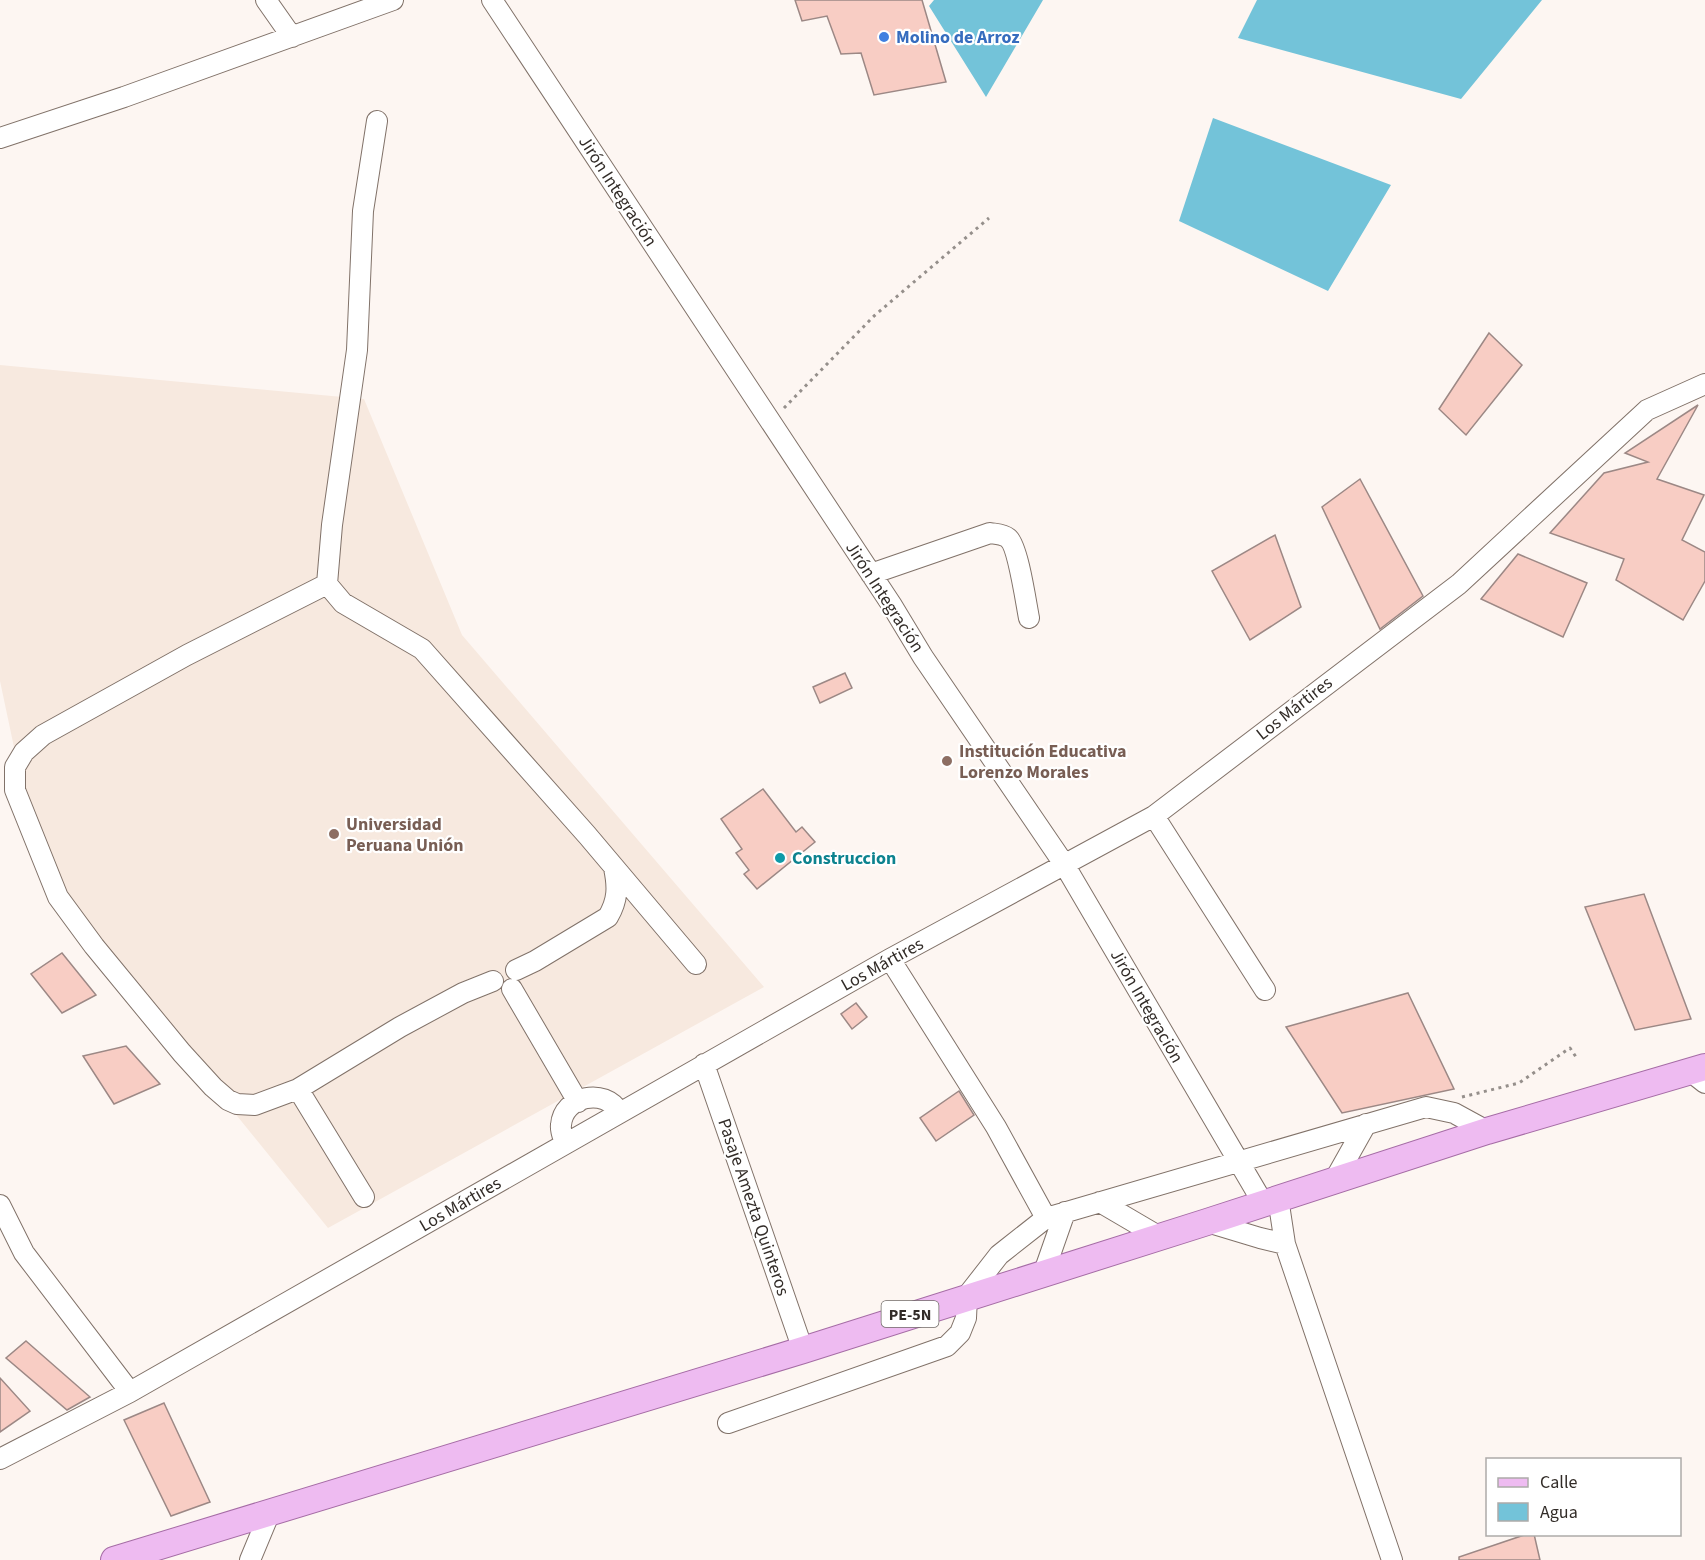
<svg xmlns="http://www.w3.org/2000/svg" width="1705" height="1560" viewBox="0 0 1705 1560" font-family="'Source Sans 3',sans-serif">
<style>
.built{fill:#f7e9df}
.water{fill:#73c3d9}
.building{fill:#f8cdc4;stroke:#9c8885;stroke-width:1.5}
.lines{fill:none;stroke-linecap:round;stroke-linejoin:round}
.minor-casing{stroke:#817269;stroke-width:22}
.major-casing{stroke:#a56ca5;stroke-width:28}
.path{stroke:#958f8b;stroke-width:3;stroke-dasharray:3 4.5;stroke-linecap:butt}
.minor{stroke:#fff;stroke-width:20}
.major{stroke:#eebbf1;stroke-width:26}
.shop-dot{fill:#3f7fe0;stroke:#fff;stroke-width:2}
.education-dot{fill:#8d6e63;stroke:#fff;stroke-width:2}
.culture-dot{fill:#0f9aa8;stroke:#fff;stroke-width:2}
.labels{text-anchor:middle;stroke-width:4.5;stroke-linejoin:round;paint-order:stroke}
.shield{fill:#fff;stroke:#706b68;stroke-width:1.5}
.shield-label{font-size:16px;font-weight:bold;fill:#322c28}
.shop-label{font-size:18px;font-weight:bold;fill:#366cbe;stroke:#fff;text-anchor:start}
.street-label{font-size:18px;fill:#322c28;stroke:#fff}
.education-label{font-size:18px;font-weight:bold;fill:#785e54;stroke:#fff;text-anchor:start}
.culture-label{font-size:18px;font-weight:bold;fill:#0d838f;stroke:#fff;text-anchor:start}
</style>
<rect width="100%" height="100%" fill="#fdf6f2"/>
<!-- built -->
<path class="built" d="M 0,365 L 364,399 L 462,635 L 764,987 L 328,1228 L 48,883 L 22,785 L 0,681 Z"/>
<!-- water -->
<path class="water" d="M 934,0 L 1043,0 L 986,97 L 929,6 Z
M 1257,0 L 1542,0 L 1461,99 L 1238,38 Z
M 1213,118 L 1391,185 L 1328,291 L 1179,221 Z"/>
<!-- building -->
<path class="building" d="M 795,0 L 922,0 L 946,82 L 874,95 L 861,53 L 841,54 L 827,16 L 802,21 Z
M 1489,333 L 1522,365 L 1466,435 L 1439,409 Z
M 1698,405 L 1657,479 L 1704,495 L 1682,540 L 1705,552 L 1705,581 L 1683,620 L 1616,580 L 1624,559 L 1550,533 L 1604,473 L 1648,462 L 1625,453 Z
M 1360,479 L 1423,596 L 1380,629 L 1322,507 Z
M 1275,535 L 1301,607 L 1250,640 L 1212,571 Z
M 1518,554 L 1587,583 L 1563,637 L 1481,599 Z
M 845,673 L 852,688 L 820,703 L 813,687 Z
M 763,789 L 796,832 L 802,827 L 815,842 L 757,889 L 744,874 L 749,870 L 736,853 L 742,849 L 721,819 Z
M 1644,894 L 1691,1019 L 1635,1030 L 1585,907 Z
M 62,953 L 96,995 L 62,1013 L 31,974 Z
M 1408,993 L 1454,1089 L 1342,1113 L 1286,1027 Z
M 856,1003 L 867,1017 L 852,1029 L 841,1014 Z
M 126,1046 L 160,1084 L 114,1104 L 83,1056 Z
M 959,1091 L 974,1115 L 936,1141 L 920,1118 Z
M 26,1341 L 90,1397 L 67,1410 L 6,1358 Z
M 0,1378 L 30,1411 L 0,1432 Z
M 164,1403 L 210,1502 L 171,1516 L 124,1420 Z
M 1527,1534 L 1534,1534 L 1540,1560 L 1459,1560 L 1459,1557 Z"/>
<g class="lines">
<defs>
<path id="minor" d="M 266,0 L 292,37
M 492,0 L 891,604 L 923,657 L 1064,864 L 1263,1203
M 377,121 L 363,211 L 357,350 L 332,525 L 327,584 L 343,603 L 422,649 L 587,835 L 696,964
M 0,138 L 124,97 L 393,0
M 871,574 L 990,533 C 996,534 1003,534 1008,538 C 1018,546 1026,603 1029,618
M 327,584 L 187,655 L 43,735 L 24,752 L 15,767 L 15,790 L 58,897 L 94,946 L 182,1053 L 213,1087 L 228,1100 L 237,1104 L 255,1105 L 298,1089 L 400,1027 L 463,993 L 493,981
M 1154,816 L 1265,990
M 890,959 L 996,1127 L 1046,1218
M 516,970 L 535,961 L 608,917 C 618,900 618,887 614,868
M 512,989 L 578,1102
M 704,1064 L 803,1350
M 1691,1072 L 1705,1083
M 298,1089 L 364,1197
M 565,1143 C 563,1137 560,1131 561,1125 C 563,1096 605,1087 619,1112
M 1334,1181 L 1366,1124
M 1278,1198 L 1285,1244
M 1100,1202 L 1158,1236
M 0,1205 L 24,1253 L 130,1392
M 1207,1222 L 1260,1238 L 1285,1244 L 1392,1560
M 1044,1272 L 1065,1212
M 728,1423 L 947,1346 L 960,1333 L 966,1318 L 967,1296 L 999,1255 L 1046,1218 L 1426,1107 L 1454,1113 L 1487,1131
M 0,1459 L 130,1392 L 890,959 L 1154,816 L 1459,584 L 1647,410 L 1705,384
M 250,1560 L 270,1512"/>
<path id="major" d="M 114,1560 L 803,1350 L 1207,1222 L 1487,1131 L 1705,1067"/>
</defs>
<!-- minor casing -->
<use href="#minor" class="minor-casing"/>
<!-- major casing -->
<use href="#major" class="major-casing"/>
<!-- path -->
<path class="path" d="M 784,408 L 874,316 L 989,218
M 1462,1097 L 1519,1083 L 1570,1048 L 1578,1060"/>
<!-- minor -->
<use href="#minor" class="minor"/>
<!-- major -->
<use href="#major" class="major"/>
</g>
<!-- markers -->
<circle class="shop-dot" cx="884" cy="37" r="6"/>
<g class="education-dot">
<circle cx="947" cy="761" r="6"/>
<circle cx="334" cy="834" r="6"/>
</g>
<circle class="culture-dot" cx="780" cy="858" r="6"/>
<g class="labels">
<!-- shield labels -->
<rect class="shield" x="881.5" y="1301" width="57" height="26" rx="4.5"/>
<g class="shield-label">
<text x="910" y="1320">PE-5N</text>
</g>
<!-- shop labels -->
<g class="shop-label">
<text x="896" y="43">Molino de Arroz</text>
</g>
<!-- street labels -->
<g class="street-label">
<text transform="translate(618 191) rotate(57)" y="6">Jirón Integración</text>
<text transform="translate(885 597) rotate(57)" y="6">Jirón Integración</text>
<text transform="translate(1294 708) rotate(-38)" y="6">Los Mártires</text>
<text transform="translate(882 964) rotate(-29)" y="6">Los Mártires</text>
<text transform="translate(1147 1006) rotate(60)" y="6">Jirón Integración</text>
<text transform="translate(460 1204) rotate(-30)" y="6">Los Mártires</text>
<text transform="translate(754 1207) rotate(71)" y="6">Pasaje Amezta Quinteros</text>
</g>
<!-- education labels -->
<g class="education-label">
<text x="959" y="757">Institución Educativa<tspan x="959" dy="21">Lorenzo Morales</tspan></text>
<text x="346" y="830">Universidad<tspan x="346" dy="21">Peruana Unión</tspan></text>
</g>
<!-- culture labels -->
<g class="culture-label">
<text x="792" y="864">Construccion</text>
</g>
</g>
<!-- legend -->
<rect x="1486" y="1458" width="195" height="78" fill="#ffffff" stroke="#adaba9" stroke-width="1.5"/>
<rect x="1498" y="1478" width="30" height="9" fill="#eebbf1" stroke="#adaba9" stroke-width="1.5"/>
<text x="1540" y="1488" font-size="18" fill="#322c28">Calle</text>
<rect x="1498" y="1503" width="30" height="18" fill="#73c3d9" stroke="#adaba9" stroke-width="1.5"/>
<text x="1540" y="1518" font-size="18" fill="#322c28">Agua</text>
</svg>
